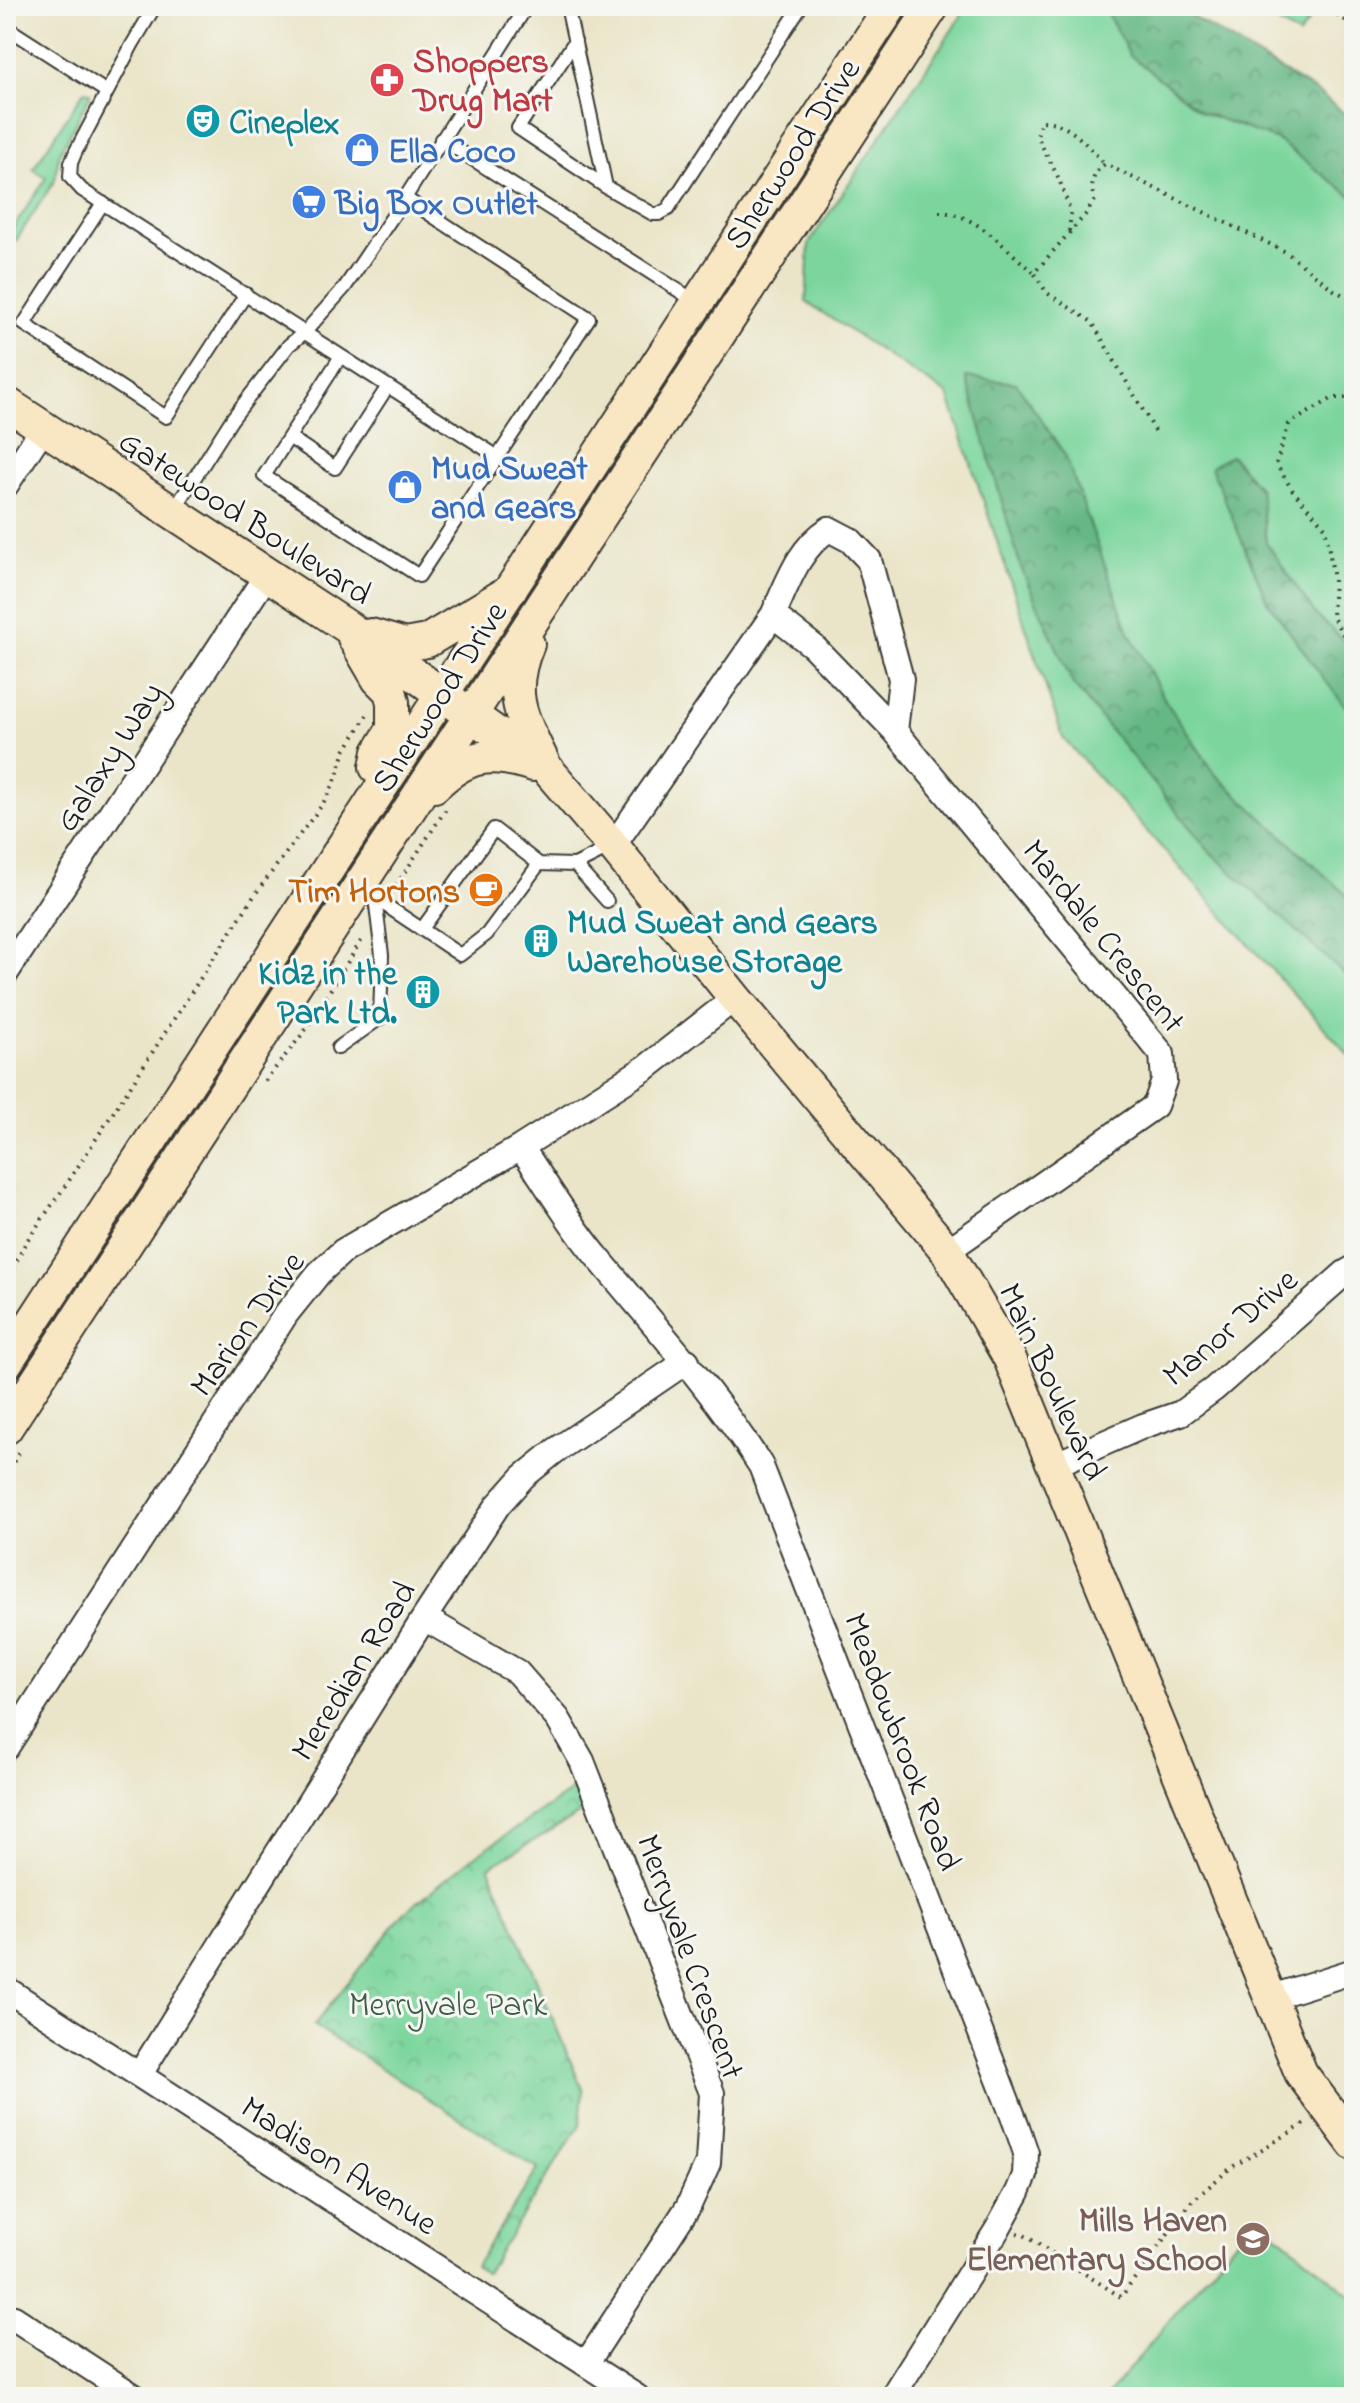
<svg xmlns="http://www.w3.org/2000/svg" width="1360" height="2403" viewBox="0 0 1360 2403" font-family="'Indie Flower',sans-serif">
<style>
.green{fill:#7cd69c;stroke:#4c795c;stroke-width:2}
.forest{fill:url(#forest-crowns);stroke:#406a50;stroke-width:2}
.park{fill:url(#park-crowns);stroke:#4c795c;stroke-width:2}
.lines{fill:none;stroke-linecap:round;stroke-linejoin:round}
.lane-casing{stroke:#3b3a36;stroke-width:16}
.street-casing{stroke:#3b3a36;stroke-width:28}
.secondary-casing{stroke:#3b3a36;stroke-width:36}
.path{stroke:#3b3a36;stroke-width:4;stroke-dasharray:2 6;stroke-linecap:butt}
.lane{stroke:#fff;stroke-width:12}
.street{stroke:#fff;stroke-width:24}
.secondary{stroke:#f9e7c3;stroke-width:32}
.labels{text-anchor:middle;stroke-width:6;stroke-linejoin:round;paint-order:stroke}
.health-label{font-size:34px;font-weight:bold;fill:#be3a42;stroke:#f6f6f2;text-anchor:start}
.culture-label{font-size:34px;font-weight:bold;fill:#0d838f;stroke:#f6f6f2;text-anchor:start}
.shop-label{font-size:34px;font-weight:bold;fill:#366cbe;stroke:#f6f6f2;text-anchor:start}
.street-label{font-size:34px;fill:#1c1c1c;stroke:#f6f6f2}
.food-label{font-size:34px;font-weight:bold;fill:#c56008;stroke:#f6f6f2;text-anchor:end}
.park-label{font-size:34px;fill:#3e5d49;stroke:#f6f6f2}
.education-label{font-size:34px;font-weight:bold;fill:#785e54;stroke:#f6f6f2;text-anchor:end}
</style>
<defs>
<pattern id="forest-crowns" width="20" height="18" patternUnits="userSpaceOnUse" patternTransform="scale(2)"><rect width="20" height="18" fill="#65b784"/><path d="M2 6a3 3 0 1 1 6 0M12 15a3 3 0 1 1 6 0" fill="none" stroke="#52946b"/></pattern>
<pattern id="park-crowns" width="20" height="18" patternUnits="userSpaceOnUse" patternTransform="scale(2)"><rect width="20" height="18" fill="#7cd69c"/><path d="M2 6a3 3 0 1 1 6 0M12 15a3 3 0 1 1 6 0" fill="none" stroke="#6bb786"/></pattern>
</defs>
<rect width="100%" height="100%" fill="#f6f6f2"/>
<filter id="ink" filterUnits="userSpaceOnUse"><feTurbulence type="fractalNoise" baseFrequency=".0125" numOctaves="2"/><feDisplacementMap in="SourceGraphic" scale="16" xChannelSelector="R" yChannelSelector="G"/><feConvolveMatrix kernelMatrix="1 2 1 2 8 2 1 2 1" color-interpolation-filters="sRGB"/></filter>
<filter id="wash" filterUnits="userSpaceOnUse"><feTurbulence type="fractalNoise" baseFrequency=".006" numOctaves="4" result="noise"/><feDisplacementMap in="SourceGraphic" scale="32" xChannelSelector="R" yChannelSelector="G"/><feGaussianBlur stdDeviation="1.8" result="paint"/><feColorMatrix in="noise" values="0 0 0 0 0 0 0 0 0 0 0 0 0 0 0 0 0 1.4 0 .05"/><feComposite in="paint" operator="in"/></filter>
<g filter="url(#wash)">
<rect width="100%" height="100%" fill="#eae5c8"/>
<!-- green -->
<path class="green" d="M 968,6 L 1155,6 L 1354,152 L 1354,1061 L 1063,738 L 948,395 L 806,302 L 809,243 Z
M 84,91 L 90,92 L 90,96 L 59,154 L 55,180 L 6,256 L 6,239 L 46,178 L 33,169 Z
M 1256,2216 L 1354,2298 L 1354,2397 L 1106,2397 Z"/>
<!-- forest -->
<path class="forest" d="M 1103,6 L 1175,6 L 1317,92 L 1354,121 L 1354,198 L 1277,140 L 1201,112 L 1130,55 Z
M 966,377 L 1016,383 L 1065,455 L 1129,632 L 1165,700 L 1216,775 L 1354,902 L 1354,983 L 1209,851 L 1073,684 L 1021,568 Z
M 1231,455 L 1260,489 L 1266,542 L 1317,616 L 1354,650 L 1354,717 L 1324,679 L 1267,601 L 1211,467 Z"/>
<!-- park -->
<path class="park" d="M 1270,6 L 1307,6 L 1315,11 L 1299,36 L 1264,14 Z
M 579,1786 L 589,1808 L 489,1867 L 583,2091 L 580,2125 L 486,2273 L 475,2266 L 538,2169 L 314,2025 L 404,1913 L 472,1858 Z"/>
</g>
<g filter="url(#ink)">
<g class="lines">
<defs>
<path id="lane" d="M 155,6 L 132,45 L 76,151 L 71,163 L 70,177 L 82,190 L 341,356 L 264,476 L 419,576 L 589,318 L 405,198
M 567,6 L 606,187 L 653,214 L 659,214 L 668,209 L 801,6
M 6,27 L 107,92
M 575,41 L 518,128 L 606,187
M 441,139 L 698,303
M 103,203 L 24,324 L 166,417 L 246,294
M 341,356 L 498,457
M 289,437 L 335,468 L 388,386
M 174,510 L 232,419 L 289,345 L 305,332 L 345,287 L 405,198 L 527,6
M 575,865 L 607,901
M 360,888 L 460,955 L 487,934 L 539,864
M 422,929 L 494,829 L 539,864 L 575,865 L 611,847
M 338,1048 L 380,1018 L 382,955 L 375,897"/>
<path id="street" d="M 6,485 L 43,428
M 773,615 C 788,583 798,549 829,529 L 850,540 L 869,560 L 901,679 L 895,731
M 613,846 L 773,615 L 813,646 L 895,731 L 1162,1054 L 1164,1081 L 1155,1106 L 947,1251
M 6,973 L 266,576
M 521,1147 C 545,1182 567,1220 594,1253 C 653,1324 711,1387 761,1466 L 1016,2124 L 1026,2153 L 1025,2175 L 1018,2192 L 997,2230 L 892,2397
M 1054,1465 L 1143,1426 L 1181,1413 L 1214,1389 L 1345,1273 L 1354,1268
M 424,1618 L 517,1672 L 558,1719 L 582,1761 L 712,2093 L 708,2163 L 688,2207 L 586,2364
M 6,1748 L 286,1314 L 319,1273 L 343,1251 L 521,1147 L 647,1067 L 735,998
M 6,1989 L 637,2397
M 1269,1998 L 1354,1971
M 140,2074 L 424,1618 L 498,1505 L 523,1477 L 555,1451 L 687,1361
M 6,2317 L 14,2318 L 135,2397"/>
<path id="secondary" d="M 6,403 L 349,628 L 547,769 L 613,846 L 735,998 L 947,1251 L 1010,1359 L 1301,2073 L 1354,2144
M 371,635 L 405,645 L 427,641 L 502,596
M 354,638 L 378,679 L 390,691 L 393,702 L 393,729 L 379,752 L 376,767
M 528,644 C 506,696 523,719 545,766
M 434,786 C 467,754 490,751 533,765
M 6,1363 L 891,6
M 6,1428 L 933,6"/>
</defs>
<!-- lane casing -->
<use href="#lane" class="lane-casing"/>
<!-- street casing -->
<use href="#street" class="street-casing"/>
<!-- secondary casing -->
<use href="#secondary" class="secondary-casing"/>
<!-- path -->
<path class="path" d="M 1324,6 L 1354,26
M 939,212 C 977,213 1006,250 1034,273
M 1069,231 L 1071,213 L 1059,179 L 1037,136 L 1041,121 C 1069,121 1086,145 1105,164
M 1354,398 L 1333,398 L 1289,424 L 1276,464 L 1293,491 L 1325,527 L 1334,579 L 1332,616 L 1354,653
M 1155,431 L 1092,322 L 1047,293 L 1034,273 L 1085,215 L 1094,201 C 1091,185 1091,174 1105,164 L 1286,252 L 1334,290 L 1354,301
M 392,892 L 446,809
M 265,1081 L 304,1032 L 364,936
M 6,1282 L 26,1242 L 68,1182 L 256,893 L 322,805 L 334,784 L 345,751 L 367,715
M 6,1476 L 20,1450
M 1017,2233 L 1024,2235 L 1121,2297 L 1192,2201 L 1232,2167 L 1308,2122"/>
<!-- lane -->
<use href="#lane" class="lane"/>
<!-- street -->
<use href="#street" class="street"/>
<!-- secondary -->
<use href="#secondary" class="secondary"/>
</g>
</g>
<!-- icons -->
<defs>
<symbol id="pharmacy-disc" viewBox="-11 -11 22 22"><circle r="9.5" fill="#e0444e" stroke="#f6f6f2"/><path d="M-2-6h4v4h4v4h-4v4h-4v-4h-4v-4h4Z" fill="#fff"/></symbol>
<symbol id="theatre-disc" viewBox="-11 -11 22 22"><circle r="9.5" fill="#0f9aa8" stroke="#f6f6f2"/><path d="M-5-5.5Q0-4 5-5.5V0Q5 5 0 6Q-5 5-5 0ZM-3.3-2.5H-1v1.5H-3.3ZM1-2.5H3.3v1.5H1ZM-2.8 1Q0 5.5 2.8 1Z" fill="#fff"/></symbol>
<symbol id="shop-disc" viewBox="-11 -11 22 22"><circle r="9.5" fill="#3f7fe0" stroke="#f6f6f2"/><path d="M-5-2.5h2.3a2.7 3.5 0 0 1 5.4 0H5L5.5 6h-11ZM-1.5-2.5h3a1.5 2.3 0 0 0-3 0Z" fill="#fff"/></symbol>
<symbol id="supermarket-disc" viewBox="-11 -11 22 22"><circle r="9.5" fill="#3f7fe0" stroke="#f6f6f2"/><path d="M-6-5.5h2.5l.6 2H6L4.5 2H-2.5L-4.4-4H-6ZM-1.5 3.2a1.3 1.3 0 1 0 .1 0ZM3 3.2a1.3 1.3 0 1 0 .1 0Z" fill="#fff"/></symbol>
<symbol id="cafe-disc" viewBox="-11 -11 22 22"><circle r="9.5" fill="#e8710a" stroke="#f6f6f2"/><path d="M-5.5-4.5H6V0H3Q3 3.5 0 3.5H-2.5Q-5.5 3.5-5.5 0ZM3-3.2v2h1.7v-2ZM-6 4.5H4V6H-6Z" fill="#fff"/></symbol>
<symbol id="building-disc" viewBox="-11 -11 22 22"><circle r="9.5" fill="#0f9aa8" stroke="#f6f6f2"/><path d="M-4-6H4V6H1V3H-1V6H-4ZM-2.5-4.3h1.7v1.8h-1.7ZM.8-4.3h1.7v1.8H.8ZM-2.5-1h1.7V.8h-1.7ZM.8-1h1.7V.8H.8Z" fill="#fff"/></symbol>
<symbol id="school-disc" viewBox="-11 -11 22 22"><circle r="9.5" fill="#8d6e63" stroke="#f6f6f2"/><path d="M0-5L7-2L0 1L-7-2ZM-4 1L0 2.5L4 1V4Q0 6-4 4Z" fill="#fff"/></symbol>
</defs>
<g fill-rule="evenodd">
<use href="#pharmacy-disc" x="367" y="60" width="40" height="40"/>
<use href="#theatre-disc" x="183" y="101" width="40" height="40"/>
<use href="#shop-disc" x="342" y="130" width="40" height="40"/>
<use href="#supermarket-disc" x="289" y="182" width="40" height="40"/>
<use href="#shop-disc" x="385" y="467" width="40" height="40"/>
<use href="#cafe-disc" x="466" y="870" width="40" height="40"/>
<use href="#building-disc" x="521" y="921" width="40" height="40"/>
<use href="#building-disc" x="403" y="972" width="40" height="40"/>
<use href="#school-disc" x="1233" y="2219" width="40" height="40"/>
</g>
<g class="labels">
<!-- health labels -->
<g class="health-label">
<text x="413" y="72">Shoppers<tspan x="413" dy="39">Drug Mart</tspan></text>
</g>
<!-- culture labels -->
<g class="culture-label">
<text x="229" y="133">Cineplex</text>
<text x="567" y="933">Mud Sweat and Gears<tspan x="567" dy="39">Warehouse Storage</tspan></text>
<text x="397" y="984" text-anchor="end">Kidz in the<tspan x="397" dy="39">Park Ltd.</tspan></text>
</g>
<!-- shop labels -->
<g class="shop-label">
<text x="388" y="162">Ella Coco</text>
<text x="335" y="214">Big Box Outlet</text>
<text x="431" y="479">Mud Sweat<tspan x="431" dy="39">and Gears</tspan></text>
</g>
<!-- street labels -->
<g class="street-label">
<text transform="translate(791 153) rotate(-57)" y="12">Sherwood Drive</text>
<text transform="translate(246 516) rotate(33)" y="12">Gatewood Boulevard</text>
<text transform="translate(438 696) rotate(-57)" y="12">Sherwood Drive</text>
<text transform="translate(108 756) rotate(-57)" y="12">Galaxy Way</text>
<text transform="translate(1105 935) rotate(51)" y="12">Mardale Crescent</text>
<text transform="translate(246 1323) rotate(-54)" y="12">Marion Drive</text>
<text transform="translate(1229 1326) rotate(-40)" y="12">Manor Drive</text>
<text transform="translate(1054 1381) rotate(65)" y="12">Main Boulevard</text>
<text transform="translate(352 1670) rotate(-58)" y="12">Meredian Road</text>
<text transform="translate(904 1741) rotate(69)" y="12">Meadowbrook Road</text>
<text transform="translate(692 1956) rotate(70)" y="12">Merryvale Crescent</text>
<text transform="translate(340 2164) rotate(33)" y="12">Madison Avenue</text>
</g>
<!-- food labels -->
<g class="food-label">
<text x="460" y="902">Tim Hortons</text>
</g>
<!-- park labels -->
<g class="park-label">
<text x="448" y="2015">Merryvale Park</text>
</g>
<!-- education labels -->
<g class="education-label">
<text x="1227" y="2231">Mills Haven<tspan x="1227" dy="39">Elementary School</tspan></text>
</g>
</g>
<!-- margin -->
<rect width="1360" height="2403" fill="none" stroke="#f6f6f2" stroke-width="32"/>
</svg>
